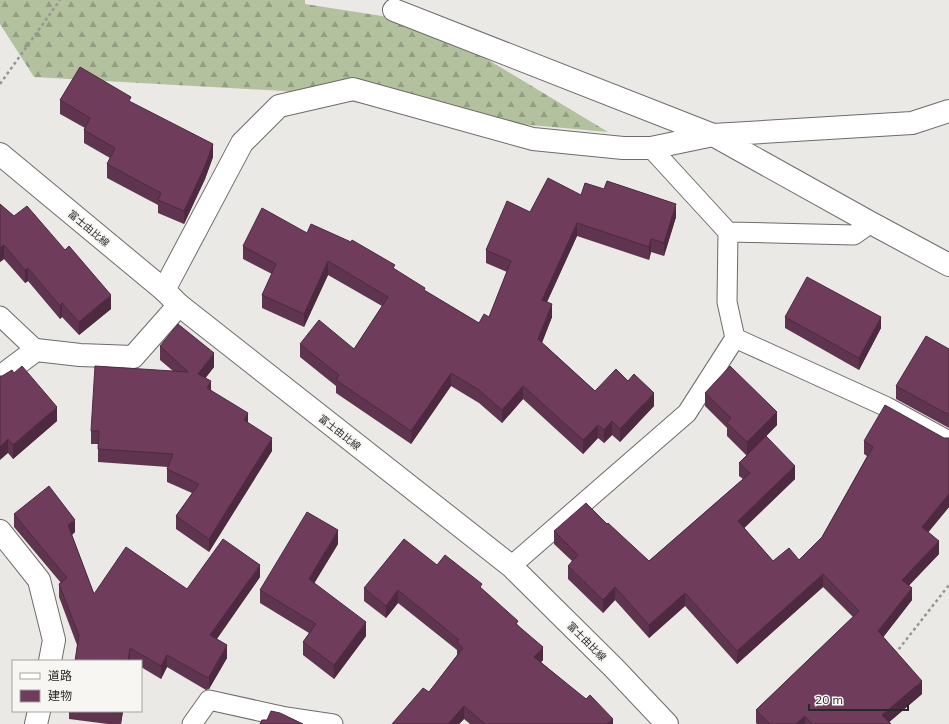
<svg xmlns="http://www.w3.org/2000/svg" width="949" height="724" viewBox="0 0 949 724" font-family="Mulish,'Noto Sans JP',sans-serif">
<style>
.forest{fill:url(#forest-firs)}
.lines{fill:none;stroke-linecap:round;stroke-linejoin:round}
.lane-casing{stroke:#6d6c69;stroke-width:21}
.street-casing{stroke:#6d6c69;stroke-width:24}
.secondary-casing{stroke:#6d6c69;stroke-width:24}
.path{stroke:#979694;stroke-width:2.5;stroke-dasharray:3 3;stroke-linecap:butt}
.lane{stroke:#fff;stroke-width:19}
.street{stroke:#fff;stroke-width:22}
.secondary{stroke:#fff;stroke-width:22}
.wall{fill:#5f344e}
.shaded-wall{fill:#4e2a40}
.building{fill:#6f3c5b;stroke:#4e2a40}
.labels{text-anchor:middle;stroke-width:4;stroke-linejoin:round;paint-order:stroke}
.street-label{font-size:10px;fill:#282826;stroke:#f7f6f3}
</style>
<defs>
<pattern id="forest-firs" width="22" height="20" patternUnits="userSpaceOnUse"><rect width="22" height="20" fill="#b3c19e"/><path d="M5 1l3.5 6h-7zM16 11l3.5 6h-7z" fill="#929d81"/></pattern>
</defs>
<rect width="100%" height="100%" fill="#eae9e6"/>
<!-- forest -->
<path class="forest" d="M 0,0 L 305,0 L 305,4 L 427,23 L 608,132 L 462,119 L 283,91 L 34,77 L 0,24 Z"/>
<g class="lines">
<defs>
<path id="lane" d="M 651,148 L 728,232 L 727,302 L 735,338
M 728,232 L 854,235 L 871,223
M 0,316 L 36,350
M 511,566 L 687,413 L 735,338 L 887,407 L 949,441
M 192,724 L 209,700 L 286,717 L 333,724"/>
<path id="street" d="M 394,10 L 713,135 L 871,223 L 949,265
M 164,290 L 242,143 L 279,106 L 353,89 L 533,139 L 623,148 L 651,148 L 713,135 L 912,123 L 949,111
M 0,377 L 36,350 L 80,355 L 133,357 L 179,305
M 0,531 L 39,580 L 54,640 L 50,661
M 36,724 L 39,711"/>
<path id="secondary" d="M 0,154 L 164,290 L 179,305 L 511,566 L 614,668 L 667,724"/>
</defs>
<!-- lane casing -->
<use href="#lane" class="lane-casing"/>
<!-- street casing -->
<use href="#street" class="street-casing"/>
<!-- secondary casing -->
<use href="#secondary" class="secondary-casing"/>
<!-- path -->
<path class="path" d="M 0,84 L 60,0
M 895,654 L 949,585"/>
<!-- lane -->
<use href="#lane" class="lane"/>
<!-- street -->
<use href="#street" class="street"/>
<!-- secondary -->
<use href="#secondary" class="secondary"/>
</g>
<!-- wall -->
<path class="wall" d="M 60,100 L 131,102 L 213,157 L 205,179 L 184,224 L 158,213 L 158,205 L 107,178 L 107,164 L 110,158 L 84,143 L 84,130 L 85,128 L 60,114 Z
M 581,195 L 676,217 L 664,256 L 651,252 L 649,260 L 577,236 L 547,302 L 552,317 L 542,343 L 595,391 L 654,406 L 620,442 L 612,435 L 604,443 L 598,438 L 583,454 L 523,399 L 502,423 L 479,403 L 451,386 L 411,444 L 336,393 L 336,386 L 300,357 L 300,344 L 354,349 L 382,306 L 328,275 L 304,327 L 262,308 L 262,295 L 272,274 L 243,259 L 243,246 L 307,233 L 395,269 L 425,291 L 479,323 L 489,317 L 507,272 L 486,263 L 486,250 L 530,212 Z
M 0,204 L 111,309 L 79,335 L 62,317 L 60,319 L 28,281 L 25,283 L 4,259 L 0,262 Z
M 785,317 L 881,328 L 859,370 L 785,328 Z
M 160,346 L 214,367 L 205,378 L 211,390 L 248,423 L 272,451 L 209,552 L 176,529 L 176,516 L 192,493 L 167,482 L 167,469 L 168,467 L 98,462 L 98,444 L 91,444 L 91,431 L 173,371 L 160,360 Z
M 949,349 L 949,428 L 896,399 L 896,386 Z
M 0,376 L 57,421 L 13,459 L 8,453 Z
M 705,393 L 777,425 L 759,443 L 795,479 L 744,528 L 773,561 L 799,560 L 822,537 L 867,456 L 864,454 L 864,441 L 944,438 L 949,438 L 949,507 L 928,532 L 939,554 L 909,585 L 912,600 L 883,637 L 922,694 L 889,722 L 891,724 L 757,724 L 756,723 L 756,710 L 853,617 L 823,587 L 737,664 L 685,606 L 649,638 L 615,600 L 603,613 L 568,579 L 568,566 L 572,561 L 554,544 L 554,531 L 607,524 L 649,561 L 743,479 L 739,476 L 739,463 L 747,456 L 727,436 L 727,428 L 705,406 Z
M 14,514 L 75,532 L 72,535 L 94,594 L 187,589 L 260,577 L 217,639 L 227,658 L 209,689 L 206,690 L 167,667 L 161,679 L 141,667 L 141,661 L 75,661 L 77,645 L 59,597 L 59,584 L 61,583 L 14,527 Z
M 338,544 L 314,583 L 366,636 L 334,679 L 303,655 L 303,642 L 309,633 L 260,603 L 260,590 Z
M 437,565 L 482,589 L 518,625 L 543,660 L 541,662 L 613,724 L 470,724 L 464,719 L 459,724 L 392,724 L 429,692 L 457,655 L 457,650 L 398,603 L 386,618 L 364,601 L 364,588 Z
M 69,711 L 123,711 L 121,724 L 108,724 L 69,719 Z"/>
<!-- shaded-wall -->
<path class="shaded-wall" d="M 213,144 L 213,157 L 205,179 L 184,224 L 184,211 Z
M 676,204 L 676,217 L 664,256 L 664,243 Z
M 577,223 L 577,236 L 542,313 L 542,300 Z
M 651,239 L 651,252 L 649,260 L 649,247 Z
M 4,245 L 4,259 L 0,262 L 0,248 Z
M 328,261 L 328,275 L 304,327 L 304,314 Z
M 28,268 L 28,281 L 25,283 L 25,270 Z
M 111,295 L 111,309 L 79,335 L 79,322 Z
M 62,303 L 62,317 L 60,319 L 60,306 Z
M 552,304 L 552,317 L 538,352 L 538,339 Z
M 881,317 L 881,328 L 859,370 L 859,358 Z
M 214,353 L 214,367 L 198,388 L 198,374 Z
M 451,373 L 451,386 L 411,444 L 411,431 Z
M 211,381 L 211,394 L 207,388 Z
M 523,386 L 523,399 L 502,423 L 502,410 Z
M 654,393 L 654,406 L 620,442 L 620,429 Z
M 57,407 L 57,421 L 13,459 L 13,445 Z
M 777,412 L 777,425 L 747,456 L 747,442 Z
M 248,413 L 248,426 L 244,420 Z
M 612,421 L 612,435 L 604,443 L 604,430 Z
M 598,425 L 598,438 L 583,454 L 583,440 Z
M 272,438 L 272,451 L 209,552 L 209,539 Z
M 8,439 L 8,453 L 0,460 L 0,447 Z
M 795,466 L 795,479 L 738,534 L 738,521 Z
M 949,494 L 949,507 L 922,540 L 922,527 Z
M 75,520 L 75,532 L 68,538 L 68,525 Z
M 338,530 L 338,544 L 309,592 L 309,579 Z
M 939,541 L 939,554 L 902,593 L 902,580 Z
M 260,565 L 260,577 L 210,648 L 210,635 Z
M 823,574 L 823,587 L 737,664 L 737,651 Z
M 615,587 L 615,600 L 603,613 L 603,600 Z
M 912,588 L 912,600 L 878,644 L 878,631 Z
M 398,590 L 398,603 L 386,618 L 386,606 Z
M 685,593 L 685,606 L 649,638 L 649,625 Z
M 366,622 L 366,636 L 334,679 L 334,665 Z
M 227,645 L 227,658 L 209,689 L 209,677 Z
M 543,647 L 543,660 L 534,670 L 534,657 Z
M 130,648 L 130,661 L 128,661 Z
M 167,655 L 167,667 L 161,679 L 161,666 Z
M 922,681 L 922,694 L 887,724 L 882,715 Z
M 464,706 L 464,719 L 459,724 L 448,724 Z
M 121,711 L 123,711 L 121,724 Z
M 805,716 L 805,724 L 796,724 Z
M 613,719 L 613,724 L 607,724 Z"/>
<!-- building -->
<path class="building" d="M 80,67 L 131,97 L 129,101 L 213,144 L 205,166 L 184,211 L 158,200 L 161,193 L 107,164 L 115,148 L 84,130 L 90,118 L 60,100 Z
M 548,178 L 581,195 L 585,183 L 604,189 L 607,181 L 676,204 L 664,243 L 651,239 L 649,247 L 577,223 L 542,300 L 552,304 L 538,339 L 595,391 L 616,369 L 628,381 L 634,374 L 654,393 L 620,429 L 612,421 L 604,430 L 598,425 L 583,440 L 523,386 L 502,410 L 479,390 L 451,373 L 411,431 L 336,380 L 339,375 L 300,344 L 319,320 L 354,349 L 388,297 L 328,261 L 304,314 L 262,295 L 276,264 L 243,246 L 262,208 L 307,233 L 311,224 L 351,242 L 352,240 L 395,265 L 393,268 L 425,288 L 424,290 L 479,323 L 484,314 L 489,317 L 511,261 L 486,250 L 507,201 L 530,212 Z
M 0,204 L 14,216 L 27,206 L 65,250 L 69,246 L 111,295 L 79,322 L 62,303 L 60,306 L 28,268 L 25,270 L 4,245 L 0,248 Z
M 807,277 L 881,317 L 859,358 L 785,317 Z
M 178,324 L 214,353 L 198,374 L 211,381 L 207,388 L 248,413 L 244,420 L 272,438 L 209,539 L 176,516 L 199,484 L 167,469 L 173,454 L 98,449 L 99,431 L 91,431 L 95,366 L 188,372 L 160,346 Z
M 926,336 L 949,349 L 949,415 L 896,386 Z
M 22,366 L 57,407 L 13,445 L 8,439 L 0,447 L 0,376 L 2,376 L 12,370 L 14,373 Z
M 730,366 L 777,412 L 747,442 L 727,423 L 731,418 L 705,393 Z
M 885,405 L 944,438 L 949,438 L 949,494 L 922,527 L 939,541 L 902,580 L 912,588 L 878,631 L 922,681 L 882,715 L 891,724 L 812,724 L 805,716 L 796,724 L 770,724 L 756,710 L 859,611 L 823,574 L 737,651 L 685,593 L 649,625 L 615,587 L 603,600 L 568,566 L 578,555 L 554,531 L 586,503 L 607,524 L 608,523 L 649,561 L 750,473 L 739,463 L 766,436 L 795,466 L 738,521 L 773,561 L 789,548 L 799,560 L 822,537 L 873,447 L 864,441 Z
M 49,486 L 75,520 L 68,525 L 94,594 L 126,547 L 187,589 L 223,539 L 260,565 L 210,635 L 227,645 L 209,677 L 206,677 L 167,655 L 161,666 L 130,648 L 128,661 L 75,661 L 79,636 L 59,584 L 67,578 L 14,514 Z
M 307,512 L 338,530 L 309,579 L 366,622 L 334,665 L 303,642 L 316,624 L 260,590 Z
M 404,539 L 437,565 L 445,555 L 482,584 L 480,587 L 518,621 L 516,624 L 543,647 L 534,657 L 586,699 L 590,695 L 613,719 L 607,724 L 485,724 L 464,706 L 448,724 L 392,724 L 423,688 L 429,692 L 463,648 L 457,642 L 459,640 L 398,590 L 386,606 L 364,588 Z
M 106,711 L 121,711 L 121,713 Z
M 271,711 L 280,713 L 303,724 L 260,724 L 262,720 L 267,720 Z"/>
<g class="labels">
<!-- street labels -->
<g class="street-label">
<text transform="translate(89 228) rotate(40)" y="4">富士由比線</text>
<text transform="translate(340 432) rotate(38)" y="4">富士由比線</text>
<text transform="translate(587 641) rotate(45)" y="4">富士由比線</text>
</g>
</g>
<!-- legend -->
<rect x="12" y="660" width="130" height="52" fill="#f7f6f3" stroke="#a4a4a1"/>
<rect x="20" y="673" width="20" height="6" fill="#ffffff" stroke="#a4a4a1"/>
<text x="48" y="680" font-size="12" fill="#282826">道路</text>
<rect x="20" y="690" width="20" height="12" fill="#6f3c5b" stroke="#a4a4a1"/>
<text x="48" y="700" font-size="12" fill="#282826">建物</text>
<!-- scale -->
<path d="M809 704v6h99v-6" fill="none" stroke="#282826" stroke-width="2"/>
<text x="815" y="704" font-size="12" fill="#282826" stroke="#f7f6f3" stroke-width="3" paint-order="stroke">20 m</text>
</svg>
